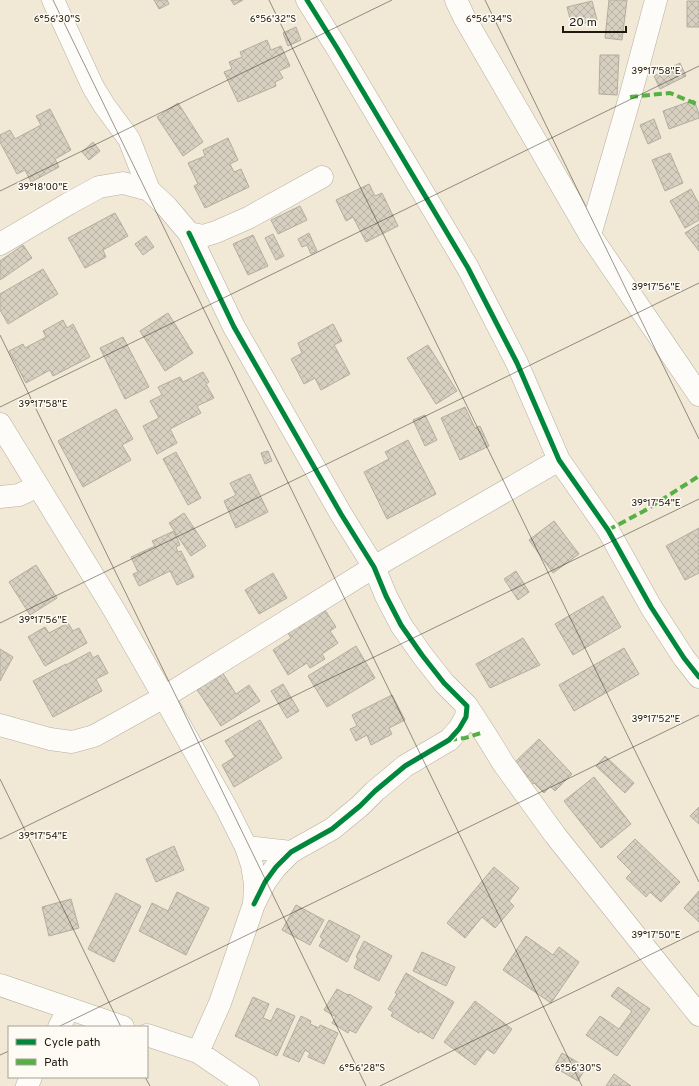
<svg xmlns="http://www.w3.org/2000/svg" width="699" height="1086" viewBox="0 0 699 1086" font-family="Overpass,sans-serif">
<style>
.building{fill:url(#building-cross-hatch);stroke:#b4ad9f}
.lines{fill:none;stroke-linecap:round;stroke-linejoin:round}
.minor-casing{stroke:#b6afa1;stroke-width:23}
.secondary-casing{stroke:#b6afa1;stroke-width:23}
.minor{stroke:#fdfcf9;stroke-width:22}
.secondary{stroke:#fdfcf9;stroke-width:22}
.quiet{stroke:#55b144;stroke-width:4;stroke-dasharray:8 4;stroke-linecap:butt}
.cycleway-casing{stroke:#fefbf4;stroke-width:8}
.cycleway{stroke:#00873e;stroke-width:5}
.ticks{fill:none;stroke:#201a0e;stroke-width:1;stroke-opacity:0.45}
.ticks-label{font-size:10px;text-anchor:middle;fill:#201a0e;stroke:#fefbf4;stroke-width:3;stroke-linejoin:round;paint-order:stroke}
</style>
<defs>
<pattern id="building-cross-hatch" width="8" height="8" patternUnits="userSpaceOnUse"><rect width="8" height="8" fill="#d7d0c1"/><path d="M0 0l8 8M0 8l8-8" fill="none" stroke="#b8b2a5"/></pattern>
</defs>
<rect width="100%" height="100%" fill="#f1e8d6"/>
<!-- building -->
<path class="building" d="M 154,0 L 167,0 L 169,4 L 159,9 Z
M 231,0 L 243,0 L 234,5 Z
M 609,0 L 627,0 L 622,40 L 605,38 Z
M 592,1 L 597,20 L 572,26 L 567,7 Z
M 687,1 L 699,1 L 699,27 L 687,27 Z
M 296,27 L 301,40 L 288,46 L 283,33 Z
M 267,40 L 271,50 L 281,46 L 290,66 L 279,71 L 283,78 L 275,82 L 276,86 L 238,102 L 224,72 L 232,69 L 229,62 L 242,57 L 240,52 Z
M 600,55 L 619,55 L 617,95 L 599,94 Z
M 680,63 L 686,76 L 660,89 L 654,76 Z
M 694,100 L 699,114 L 699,118 L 669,129 L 663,111 Z
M 178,103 L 203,142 L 183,156 L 157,117 Z
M 50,109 L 71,150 L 55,159 L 59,167 L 31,182 L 25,170 L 17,174 L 0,142 L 0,135 L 10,130 L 15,139 L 41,125 L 36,116 Z
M 654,119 L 661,138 L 648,144 L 640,125 Z
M 228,138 L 238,160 L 230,164 L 234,172 L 241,169 L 249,187 L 205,208 L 194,186 L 198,184 L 188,163 L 205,156 L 203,150 Z
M 93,142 L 100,151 L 89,160 L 82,152 Z
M 670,153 L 683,183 L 665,191 L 652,160 Z
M 369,184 L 375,196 L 382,193 L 398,226 L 366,242 L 353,217 L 346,221 L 336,200 Z
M 691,189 L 699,204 L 699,220 L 685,228 L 670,201 Z
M 300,206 L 307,220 L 278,234 L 271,220 Z
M 115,213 L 128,236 L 103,250 L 106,257 L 85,268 L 68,238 Z
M 699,224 L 699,251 L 685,233 Z
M 309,233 L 317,251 L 311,254 L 307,245 L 302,247 L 298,239 Z
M 273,234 L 284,256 L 276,260 L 265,238 Z
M 253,235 L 268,266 L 248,275 L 233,244 Z
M 146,236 L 154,247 L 143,255 L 135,244 Z
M 23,245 L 32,258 L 0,280 L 0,261 Z
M 43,269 L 58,294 L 8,324 L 0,310 L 0,294 Z
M 168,313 L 193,353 L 165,371 L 140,331 Z
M 63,320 L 67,328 L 73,324 L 90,357 L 53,376 L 50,370 L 26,383 L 9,351 L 23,344 L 25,348 L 46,337 L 43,331 Z
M 333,324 L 342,341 L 334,345 L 350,374 L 321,390 L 315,378 L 304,384 L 291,359 L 302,353 L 298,343 Z
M 123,337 L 149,387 L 125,399 L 100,348 Z
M 428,345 L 457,391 L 436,404 L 407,358 Z
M 203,372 L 209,382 L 206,384 L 214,398 L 197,406 L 201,413 L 170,429 L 177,443 L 157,454 L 143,426 L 159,418 L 150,401 L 162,395 L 158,387 L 180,377 L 183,382 Z
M 465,407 L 475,428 L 480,426 L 489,446 L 460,460 L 441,418 Z
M 116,409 L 133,439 L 122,445 L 131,460 L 83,487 L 58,441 Z
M 425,415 L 437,440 L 425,446 L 413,420 Z
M 408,440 L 436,494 L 387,519 L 364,472 L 389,459 L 385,452 Z
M 268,451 L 272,461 L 265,464 L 261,453 Z
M 176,452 L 201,498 L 188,505 L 163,459 Z
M 250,474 L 268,512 L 236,528 L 224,501 L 236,495 L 230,483 Z
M 184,513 L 206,546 L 191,556 L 169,523 Z
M 554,521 L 579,554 L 553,573 L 529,540 Z
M 699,528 L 699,573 L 685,580 L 666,546 Z
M 174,531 L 180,545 L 176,547 L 178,552 L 181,551 L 194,577 L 177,585 L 170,571 L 139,586 L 133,574 L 138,572 L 131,557 L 155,546 L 152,541 Z
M 36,565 L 57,598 L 30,615 L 9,582 Z
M 516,571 L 529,592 L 518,600 L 504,579 Z
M 273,573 L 287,598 L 259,614 L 245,590 Z
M 603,596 L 621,627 L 573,655 L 555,624 Z
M 325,610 L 336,627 L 330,631 L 338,643 L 322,654 L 325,659 L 310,668 L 307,663 L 288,675 L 273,650 L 291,638 L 285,628 L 304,616 L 307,621 Z
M 68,623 L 73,631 L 79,628 L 87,643 L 45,666 L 28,637 L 45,627 L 49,633 Z
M 523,638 L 540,665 L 490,688 L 476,664 Z
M 356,646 L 375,678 L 327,707 L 308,676 Z
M 624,648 L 639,674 L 574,711 L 559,685 Z
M 0,649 L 13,657 L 0,681 Z
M 90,652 L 93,658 L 98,655 L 108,673 L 96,679 L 102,691 L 53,717 L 33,681 L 66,664 L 66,665 Z
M 222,672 L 236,694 L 249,685 L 260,701 L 221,726 L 196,688 Z
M 283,684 L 299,711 L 287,718 L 271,691 Z
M 392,695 L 405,720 L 389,728 L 392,734 L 371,745 L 367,735 L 356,741 L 350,729 L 357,726 L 352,715 Z
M 260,720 L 282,758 L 234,787 L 222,765 L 235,757 L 225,741 Z
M 539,739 L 572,774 L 555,791 L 550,786 L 544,793 L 534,783 L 532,784 L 513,764 Z
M 605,756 L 634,783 L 625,793 L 596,766 Z
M 594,777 L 631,824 L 601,848 L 564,801 Z
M 699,807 L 699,824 L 690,816 Z
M 635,839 L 680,882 L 661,902 L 650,892 L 646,897 L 626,878 L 632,872 L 617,857 Z
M 174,846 L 184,870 L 156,882 L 146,859 Z
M 494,867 L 519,888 L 509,901 L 514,906 L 495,928 L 482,917 L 465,938 L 447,923 Z
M 699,891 L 699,922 L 684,908 Z
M 177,892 L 209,908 L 186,955 L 139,931 L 152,903 L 168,911 Z
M 116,893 L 141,906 L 114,962 L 88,949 Z
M 71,899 L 79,928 L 49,936 L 42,907 Z
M 296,905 L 324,920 L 310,945 L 282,930 Z
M 329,920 L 360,936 L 347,962 L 319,946 L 323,939 L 320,937 Z
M 526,936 L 553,955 L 559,947 L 579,962 L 551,1003 L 503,970 Z
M 364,941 L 392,956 L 379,981 L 354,968 L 358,958 L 356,957 Z
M 422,952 L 455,967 L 446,986 L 413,971 Z
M 406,973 L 454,1002 L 433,1039 L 420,1031 L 419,1033 L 391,1016 L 393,1012 L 388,1009 L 397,994 L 395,993 Z
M 618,987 L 650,1009 L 617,1056 L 586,1035 L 600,1016 L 619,1029 L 632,1011 L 611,996 Z
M 337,989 L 348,995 L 349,994 L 372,1007 L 356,1033 L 349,1030 L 348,1033 L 332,1023 L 336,1017 L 324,1010 Z
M 253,997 L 269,1004 L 263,1018 L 271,1021 L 277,1008 L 295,1016 L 277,1056 L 235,1036 Z
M 475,1001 L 512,1029 L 494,1054 L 487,1049 L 475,1065 L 444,1042 Z
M 301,1016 L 311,1021 L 310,1024 L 319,1028 L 320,1025 L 338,1033 L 324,1064 L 308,1057 L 310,1053 L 305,1050 L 299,1062 L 283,1055 Z
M 562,1053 L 586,1067 L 578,1081 L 554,1067 Z
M 614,1074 L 631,1086 L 606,1086 Z"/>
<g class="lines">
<defs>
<path id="minor" d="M 53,0 L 93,87 L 104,105 L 129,139 L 149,190
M 307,0 L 337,48 L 468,268 L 517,363 L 559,460 L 608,530 L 651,607 L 684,658 L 699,677
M 189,233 L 234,327 L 341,514 L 374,567 L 386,596 L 401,625 L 422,655 L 444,683 L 467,706 L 466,717 L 459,729 L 449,740 L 405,766 L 375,791 L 360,806 L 332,829 L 291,852 L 276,867 L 265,882 L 254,904
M 590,235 L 630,97 L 656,0
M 0,244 L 68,204 L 99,187 L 123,183 L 149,190 L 167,207 L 189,233 L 203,236 L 216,232 L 248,218 L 322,177
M 0,424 L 113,608 L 164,697 L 227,809 L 246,847 L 252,865 L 255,884 L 254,904 L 220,1003 L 198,1052
M 0,497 L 19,495 L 38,486
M 467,706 L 484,732 L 503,763 L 555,835 L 699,1015
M 0,725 L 50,739 L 72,742 L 94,736 L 164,697 L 374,567 L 559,460
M 246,847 L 291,852
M 0,985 L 123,1027
M 59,1027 L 69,1009
M 147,1035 L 198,1052 L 248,1086
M 27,1086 L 31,1077"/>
<path id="secondary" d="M 456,0 L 464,17 L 590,235 L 699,395"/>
</defs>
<!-- minor casing -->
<use href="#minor" class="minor-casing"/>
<!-- secondary casing -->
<use href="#secondary" class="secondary-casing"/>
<!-- minor -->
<use href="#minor" class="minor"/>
<!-- secondary -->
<use href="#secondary" class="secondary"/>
<!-- quiet -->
<path class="quiet" d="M 630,97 L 670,93 L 699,105
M 608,530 L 644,511 L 699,476
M 449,740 L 465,738 L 484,732"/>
<defs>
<path id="cycleway" d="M 307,0 L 337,48 L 468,268 L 517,363 L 559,460 L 608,530 L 651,607 L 684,658 L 699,677
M 189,233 L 234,327 L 341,514 L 374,567 L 386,596 L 401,625 L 422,655 L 444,683 L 467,706 L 466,717 L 459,729 L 449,740 L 405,766 L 375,791 L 360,806 L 332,829 L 291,852 L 276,867 L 265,882 L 254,904"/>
</defs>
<!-- cycleway casing -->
<use href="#cycleway" class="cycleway-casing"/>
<!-- cycleway -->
<use href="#cycleway" class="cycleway"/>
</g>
<!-- ticks -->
<path class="ticks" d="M 53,0 L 582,1086M 269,0 L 699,882M 485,0 L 699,439M 0,191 L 392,0M 0,335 L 366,1086M 0,407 L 699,66M 0,623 L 699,283M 0,779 L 121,1027M 0,839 L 699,499M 58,1027 L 699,715M 0,1055 L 9,1051M 145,1077 L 150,1086M 380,1086 L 699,931"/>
<g class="ticks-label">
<text x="57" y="22">6°56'30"S</text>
<text x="273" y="22">6°56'32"S</text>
<text x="489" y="22">6°56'34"S</text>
<text x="656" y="74">39°17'58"E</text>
<text x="43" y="190">39°18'00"E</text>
<text x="656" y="290">39°17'56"E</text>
<text x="43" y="407">39°17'58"E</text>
<text x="656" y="506">39°17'54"E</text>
<text x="43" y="623">39°17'56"E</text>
<text x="656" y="722">39°17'52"E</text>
<text x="43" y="839">39°17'54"E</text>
<text x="656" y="938">39°17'50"E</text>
<text x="362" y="1071">6°56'28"S</text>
<text x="578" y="1071">6°56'30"S</text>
</g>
<!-- legend -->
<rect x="8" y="1026" width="140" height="52" fill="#fefbf4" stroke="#a5a198"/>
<rect x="16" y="1039" width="20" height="6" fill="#00873e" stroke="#a5a198"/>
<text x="44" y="1046" font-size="12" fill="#201a0e">Cycle path</text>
<rect x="16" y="1059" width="20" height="6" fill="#55b144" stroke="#a5a198"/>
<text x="44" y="1066" font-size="12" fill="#201a0e">Path</text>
<!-- scale -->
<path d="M563 26v6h63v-6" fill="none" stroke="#201a0e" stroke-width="2"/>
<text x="569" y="26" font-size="12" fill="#201a0e" stroke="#fefbf4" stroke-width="3" paint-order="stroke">20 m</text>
</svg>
